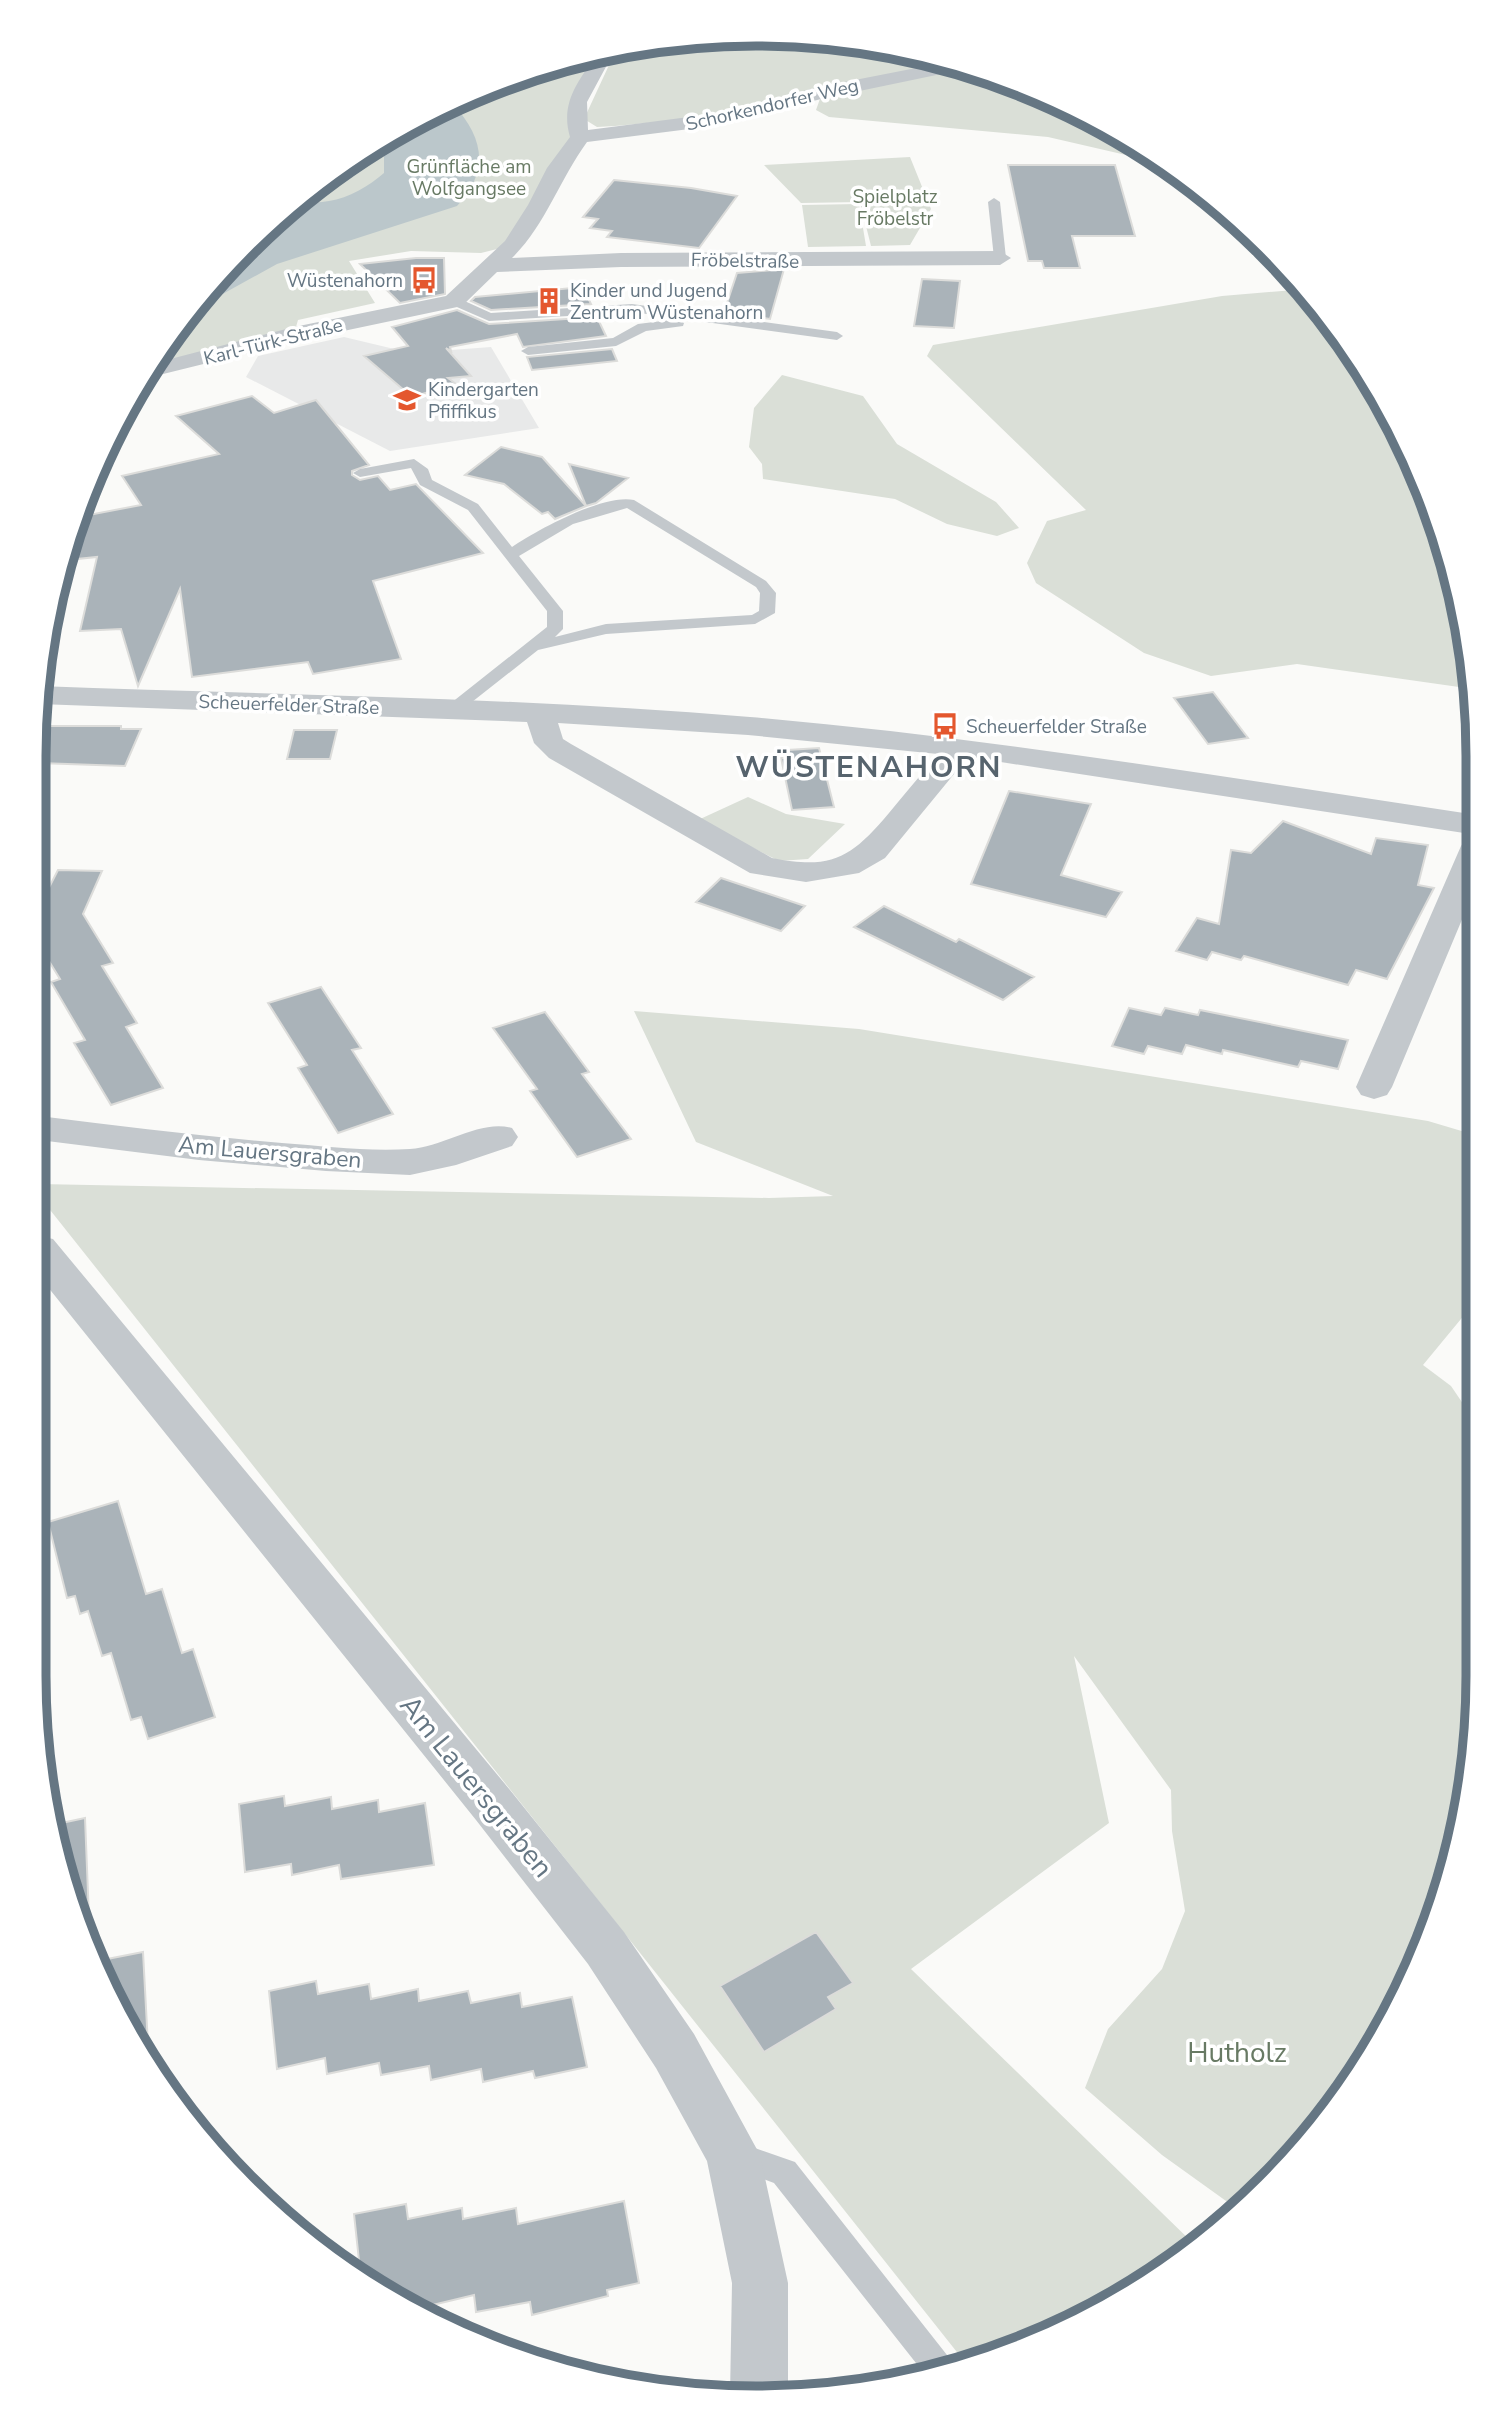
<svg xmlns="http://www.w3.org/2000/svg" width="1512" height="2432" viewBox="0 0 1512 2432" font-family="'Nunito Sans',sans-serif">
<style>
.built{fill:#e8e9e9}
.green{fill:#dadfd7}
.water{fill:#bbc7cb}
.building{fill:#aab3b9;stroke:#dcdcda;stroke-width:2}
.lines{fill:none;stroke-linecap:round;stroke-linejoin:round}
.service{fill:#c3c8cc;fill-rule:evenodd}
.minor{fill:#c3c8cc;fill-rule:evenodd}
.labels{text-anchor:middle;stroke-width:7;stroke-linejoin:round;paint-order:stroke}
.far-street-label{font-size:19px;fill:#657683;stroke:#fff}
.far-park-label{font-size:19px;fill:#687a64;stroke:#fff}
.far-poi-label{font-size:19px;fill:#657683;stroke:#fff;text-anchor:start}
.street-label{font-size:23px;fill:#657683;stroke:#fff}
.near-street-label{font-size:28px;fill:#657683;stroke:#fff}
.near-park-label{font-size:28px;fill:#687a64;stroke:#fff}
.district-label{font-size:30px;font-weight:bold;letter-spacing:2px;fill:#57646e;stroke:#fff}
.rim{fill:none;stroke:#657683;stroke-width:9}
</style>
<rect width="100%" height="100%" fill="#fafaf8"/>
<!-- built -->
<path class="built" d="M 344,337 L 411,353 L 491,347 L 539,428 L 390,451 L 246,377 L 258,356 Z"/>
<!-- green -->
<path class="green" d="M 804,35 L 943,58 L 959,64 L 720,116 L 615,126 L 597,127 L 584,119 L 616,50 L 662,39 Z
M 607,52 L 574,107 L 580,137 L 513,245 L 481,253 L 411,251 L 349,261 L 375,303 L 298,320 L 294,334 L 150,372 L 183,316 L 280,212 L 395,130 L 524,71 Z
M 965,66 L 1076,108 L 1165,164 L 1048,137 L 829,117 L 816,110 L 821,96 Z
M 910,157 L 931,209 L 910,245 L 871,246 L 860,202 L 801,203 L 764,165 Z
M 859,204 L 866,246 L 808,247 L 802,205 Z
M 1306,289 L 1382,395 L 1441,524 L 1473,689 L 1297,664 L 1211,676 L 1144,653 L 1036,583 L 1027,563 L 1047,521 L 1086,510 L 927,356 L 933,345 L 1222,296 Z
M 782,375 L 863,396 L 897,444 L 996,502 L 1019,528 L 997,536 L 947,524 L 895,499 L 763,479 L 762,464 L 749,447 L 754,408 Z
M 748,797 L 786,814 L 845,824 L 808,859 L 779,861 L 698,820 Z
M 634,1011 L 859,1029 L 1428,1121 L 1475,1135 L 1475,1302 L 1423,1365 L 1451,1386 L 1474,1420 L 1473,1770 L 1424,1952 L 1329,2116 L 1240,2211 L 1162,2155 L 1085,2088 L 1108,2029 L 1162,1969 L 1185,1911 L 1172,1831 L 1171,1790 L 1074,1656 L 1109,1823 L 911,1969 L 1197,2247 C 1128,2300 1050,2338 968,2366 L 39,1196 L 39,1184 L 769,1198 L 833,1196 L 696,1142 Z"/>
<!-- water -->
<path class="water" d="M 453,104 C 484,138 490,171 457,206 L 277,264 L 183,316 L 280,212 C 295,201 310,204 329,201 C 349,198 369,186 384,173 L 384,156 L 371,147 L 395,130 Z"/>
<!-- building -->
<path class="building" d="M 1008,165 L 1115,165 L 1135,236 L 1072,236 L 1080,268 L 1044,268 L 1042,261 L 1028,261 Z
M 614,180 L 691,188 L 737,196 L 699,248 L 607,237 L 612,231 L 590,228 L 598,219 L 583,217 Z
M 416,258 L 444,258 L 445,294 L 400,303 L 360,264 Z
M 784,269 L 770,319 L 724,312 L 737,273 Z
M 922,279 L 960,281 L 954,328 L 914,326 Z
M 583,287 L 591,304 L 491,310 L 471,301 L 475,297 Z
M 457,310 L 489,324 L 597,317 L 606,336 L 523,347 L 517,334 L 450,347 L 451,351 L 446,348 L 471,376 L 448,378 L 456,384 L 412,397 L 364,356 L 408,346 L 392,327 Z
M 612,349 L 617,361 L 532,370 L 527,357 Z
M 252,396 L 274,413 L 316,400 L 369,465 L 352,471 L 352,475 L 360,480 L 378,476 L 390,490 L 416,484 L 483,553 L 373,581 L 401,659 L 313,674 L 308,662 L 192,677 L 180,589 L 138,686 L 121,629 L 80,631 L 97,557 L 67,560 L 78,517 L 141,505 L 122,476 L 219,454 L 176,416 Z
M 501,447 L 542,457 L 586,506 L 555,519 L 548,512 L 542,514 L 504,484 L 465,475 Z
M 569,464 L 628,478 L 596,503 L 586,506 Z
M 1213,692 L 1248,738 L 1208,744 L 1174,698 Z
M 39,726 L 121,726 L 121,729 L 141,729 L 125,766 L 39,763 Z
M 294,730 L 337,730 L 330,759 L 287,759 Z
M 819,748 L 834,807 L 792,810 L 781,758 L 789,758 L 788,750 Z
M 1009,791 L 1091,804 L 1061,875 L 1122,892 L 1106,917 L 971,884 Z
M 1283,821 L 1371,854 L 1376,838 L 1428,845 L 1418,885 L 1434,888 L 1387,979 L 1356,970 L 1348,985 L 1244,956 L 1241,960 L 1212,952 L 1207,960 L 1176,951 L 1197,918 L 1219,924 L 1231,850 L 1251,853 Z
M 58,870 L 102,871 L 83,914 L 113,963 L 102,966 L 137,1023 L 126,1027 L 163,1088 L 111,1105 L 74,1043 L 85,1040 L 51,982 L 60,979 L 39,945 L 39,907 Z
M 721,878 L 805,906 L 781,931 L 696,902 Z
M 884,906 L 956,942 L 959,939 L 1034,977 L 1003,1000 L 854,927 Z
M 321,987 L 361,1048 L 352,1050 L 393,1114 L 338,1133 L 298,1068 L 307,1065 L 268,1003 Z
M 1129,1008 L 1161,1015 L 1165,1008 L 1198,1015 L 1200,1010 L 1348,1040 L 1338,1069 L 1301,1061 L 1298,1067 L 1223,1050 L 1222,1054 L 1186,1045 L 1182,1054 L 1148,1046 L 1144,1054 L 1112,1046 Z
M 545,1012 L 589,1072 L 582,1074 L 631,1139 L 577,1157 L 530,1091 L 537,1089 L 493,1028 Z
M 118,1501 L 146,1594 L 162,1589 L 182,1653 L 193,1649 L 215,1717 L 148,1739 L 141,1717 L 131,1720 L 111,1653 L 102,1656 L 88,1611 L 80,1614 L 75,1596 L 67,1598 L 48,1522 Z
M 284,1796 L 285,1806 L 331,1797 L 332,1809 L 378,1800 L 379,1812 L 425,1803 L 434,1865 L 341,1879 L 339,1865 L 292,1875 L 291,1864 L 245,1872 L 239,1804 Z
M 85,1818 L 89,1918 L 77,1919 L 71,1908 L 52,1825 Z
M 816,1932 L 853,1983 L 828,1997 L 836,2009 L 764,2052 L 720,1986 Z
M 143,1952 L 149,2064 L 97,1961 Z
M 316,1981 L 318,1994 L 369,1984 L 371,1999 L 418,1989 L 419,2001 L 468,1991 L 471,2003 L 520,1993 L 522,2007 L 572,1997 L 587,2067 L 535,2078 L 533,2071 L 483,2082 L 481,2069 L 431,2080 L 429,2066 L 381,2075 L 379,2063 L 327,2074 L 325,2058 L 277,2069 L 269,1991 Z
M 624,2201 L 639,2283 L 607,2290 L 608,2296 L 532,2315 L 530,2302 L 476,2312 L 474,2295 L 412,2310 L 361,2279 L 354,2214 L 406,2204 L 408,2219 L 462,2208 L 463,2219 L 516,2208 L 518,2224 Z"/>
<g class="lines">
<!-- service -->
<path class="service" d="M 994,198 L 1000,202 L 1006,258 L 1000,262 L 994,258 L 988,202 Z
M 450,298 L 458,298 L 491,313 L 632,304 L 837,332 L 843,336 L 837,340 L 632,312 L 489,321 L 450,304 Z
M 678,319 L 684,323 L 683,326 L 646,331 L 616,346 L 528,355 L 521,351 L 528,347 L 613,338 L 638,324 Z
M 414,459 L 428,469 L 432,480 L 478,504 L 512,547 C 537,530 605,493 634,500 L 766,581 L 776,593 L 775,613 L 755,624 L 606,634 L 538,650 L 458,713 L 446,713 L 446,707 L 547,627 L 547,611 L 468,510 L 420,485 L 411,468 L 360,477 L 353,473 L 360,469 ZM 627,508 L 756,587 L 760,593 L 759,611 L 752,615 L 606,624 L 555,637 L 563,629 L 563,611 L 519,556 L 573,524 Z
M 735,2141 L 795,2162 L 958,2369 L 927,2377 L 774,2183 L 725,2165 L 720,2155 L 725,2145 Z"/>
<!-- minor -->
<path class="minor" d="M 615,50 L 587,102 L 588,130 L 720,113 L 819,87 L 952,61 L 970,68 L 821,99 L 721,125 L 587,142 C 560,179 545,226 512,258 L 621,253 L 1000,251 L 1011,258 L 1000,265 L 621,267 L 497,272 L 462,306 L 296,341 L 147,378 L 155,363 L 294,327 L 446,296 L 505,241 L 528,205 L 547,168 L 570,137 C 560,103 578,82 596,55 Z
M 39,686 C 276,695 514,697 750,717 C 994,738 1235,779 1477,815 L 1477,835 L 968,757 L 885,858 L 859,873 L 806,882 L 750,873 L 549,758 L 534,743 L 527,722 L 39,704 ZM 558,723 L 748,735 L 938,754 C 922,774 905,793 889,813 C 851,858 832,870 772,858 L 571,744 L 563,739 Z
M 1477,836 L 1476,886 L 1392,1087 L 1387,1095 L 1374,1099 L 1361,1095 L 1356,1087 L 1461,846 L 1466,839 Z
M 39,1116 C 120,1126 201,1136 282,1143 C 324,1146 368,1152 410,1149 C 444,1147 480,1119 512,1128 L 518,1137 L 512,1146 L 456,1165 L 410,1175 L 326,1171 L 199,1160 L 39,1140 Z
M 39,1236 L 53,1239 L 510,1790 L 624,1932 L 694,2034 L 760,2155 L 788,2283 L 788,2395 L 730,2396 L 732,2283 L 707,2161 L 656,2068 L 588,1964 L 476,1820 L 39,1276 Z"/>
</g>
<!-- icons -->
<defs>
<symbol id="bus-bare" viewBox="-9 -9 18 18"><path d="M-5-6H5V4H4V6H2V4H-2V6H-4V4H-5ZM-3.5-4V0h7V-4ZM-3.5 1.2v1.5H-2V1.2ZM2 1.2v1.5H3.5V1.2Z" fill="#e4572e" stroke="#fff" stroke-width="2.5" paint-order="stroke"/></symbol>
<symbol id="building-bare" viewBox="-9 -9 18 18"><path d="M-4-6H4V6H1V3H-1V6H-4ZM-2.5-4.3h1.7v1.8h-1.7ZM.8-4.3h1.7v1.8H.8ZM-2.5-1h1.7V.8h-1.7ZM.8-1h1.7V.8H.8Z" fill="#e4572e" stroke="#fff" stroke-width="2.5" paint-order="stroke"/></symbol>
<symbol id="school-bare" viewBox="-9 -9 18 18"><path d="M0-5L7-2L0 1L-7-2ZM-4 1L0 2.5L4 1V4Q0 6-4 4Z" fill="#e4572e" stroke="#fff" stroke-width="2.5" paint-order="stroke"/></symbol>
</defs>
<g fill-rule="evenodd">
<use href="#bus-bare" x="405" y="261" width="38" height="38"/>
<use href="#building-bare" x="530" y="282" width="38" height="38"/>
<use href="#school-bare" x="388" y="381" width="38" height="38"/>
<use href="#bus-bare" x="926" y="707" width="38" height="38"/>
</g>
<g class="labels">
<!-- far-street labels -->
<g class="far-street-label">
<text transform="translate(772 104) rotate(-13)" y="7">Schorkendorfer Weg</text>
<text transform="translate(745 260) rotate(1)" y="7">Fröbelstraße</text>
<text transform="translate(273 341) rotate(-14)" y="7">Karl-Türk-Straße</text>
<text transform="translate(289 704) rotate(2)" y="7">Scheuerfelder Straße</text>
</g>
<!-- far-park labels -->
<g class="far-park-label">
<text x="469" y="173">Grünfläche am<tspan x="469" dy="22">Wolfgangsee</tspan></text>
<text x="895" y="203">Spielplatz<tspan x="895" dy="22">Fröbelstr</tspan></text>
</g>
<!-- far-poi labels -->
<g class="far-poi-label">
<text x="403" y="287" text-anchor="end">Wüstenahorn</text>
<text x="570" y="297">Kinder und Jugend<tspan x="570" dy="22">Zentrum Wüstenahorn</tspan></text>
<text x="428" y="396">Kindergarten<tspan x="428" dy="22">Pfiffikus</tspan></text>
<text x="966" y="733">Scheuerfelder Straße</text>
</g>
<!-- street labels -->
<g class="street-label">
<text transform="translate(270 1152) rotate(5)" y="8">Am Lauersgraben</text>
</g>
<!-- near-street labels -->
<g class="near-street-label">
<text transform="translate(477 1786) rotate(51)" y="10">Am Lauersgraben</text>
</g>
<!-- near-park labels -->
<g class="near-park-label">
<text x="1237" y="2062">Hutholz</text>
</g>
<!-- district labels -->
<g class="district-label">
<text x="869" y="777">WÜSTENAHORN</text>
</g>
</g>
<!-- crop -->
<path d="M0 0H1512V2432H0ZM756 46H756A710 710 0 0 1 1466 756V1676A710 710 0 0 1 756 2386H756A710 710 0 0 1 46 1676V756A710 710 0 0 1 756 46Z" fill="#fff" fill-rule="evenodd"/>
<path class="rim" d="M756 46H756A710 710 0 0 1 1466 756V1676A710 710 0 0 1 756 2386H756A710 710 0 0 1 46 1676V756A710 710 0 0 1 756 46Z"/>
</svg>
